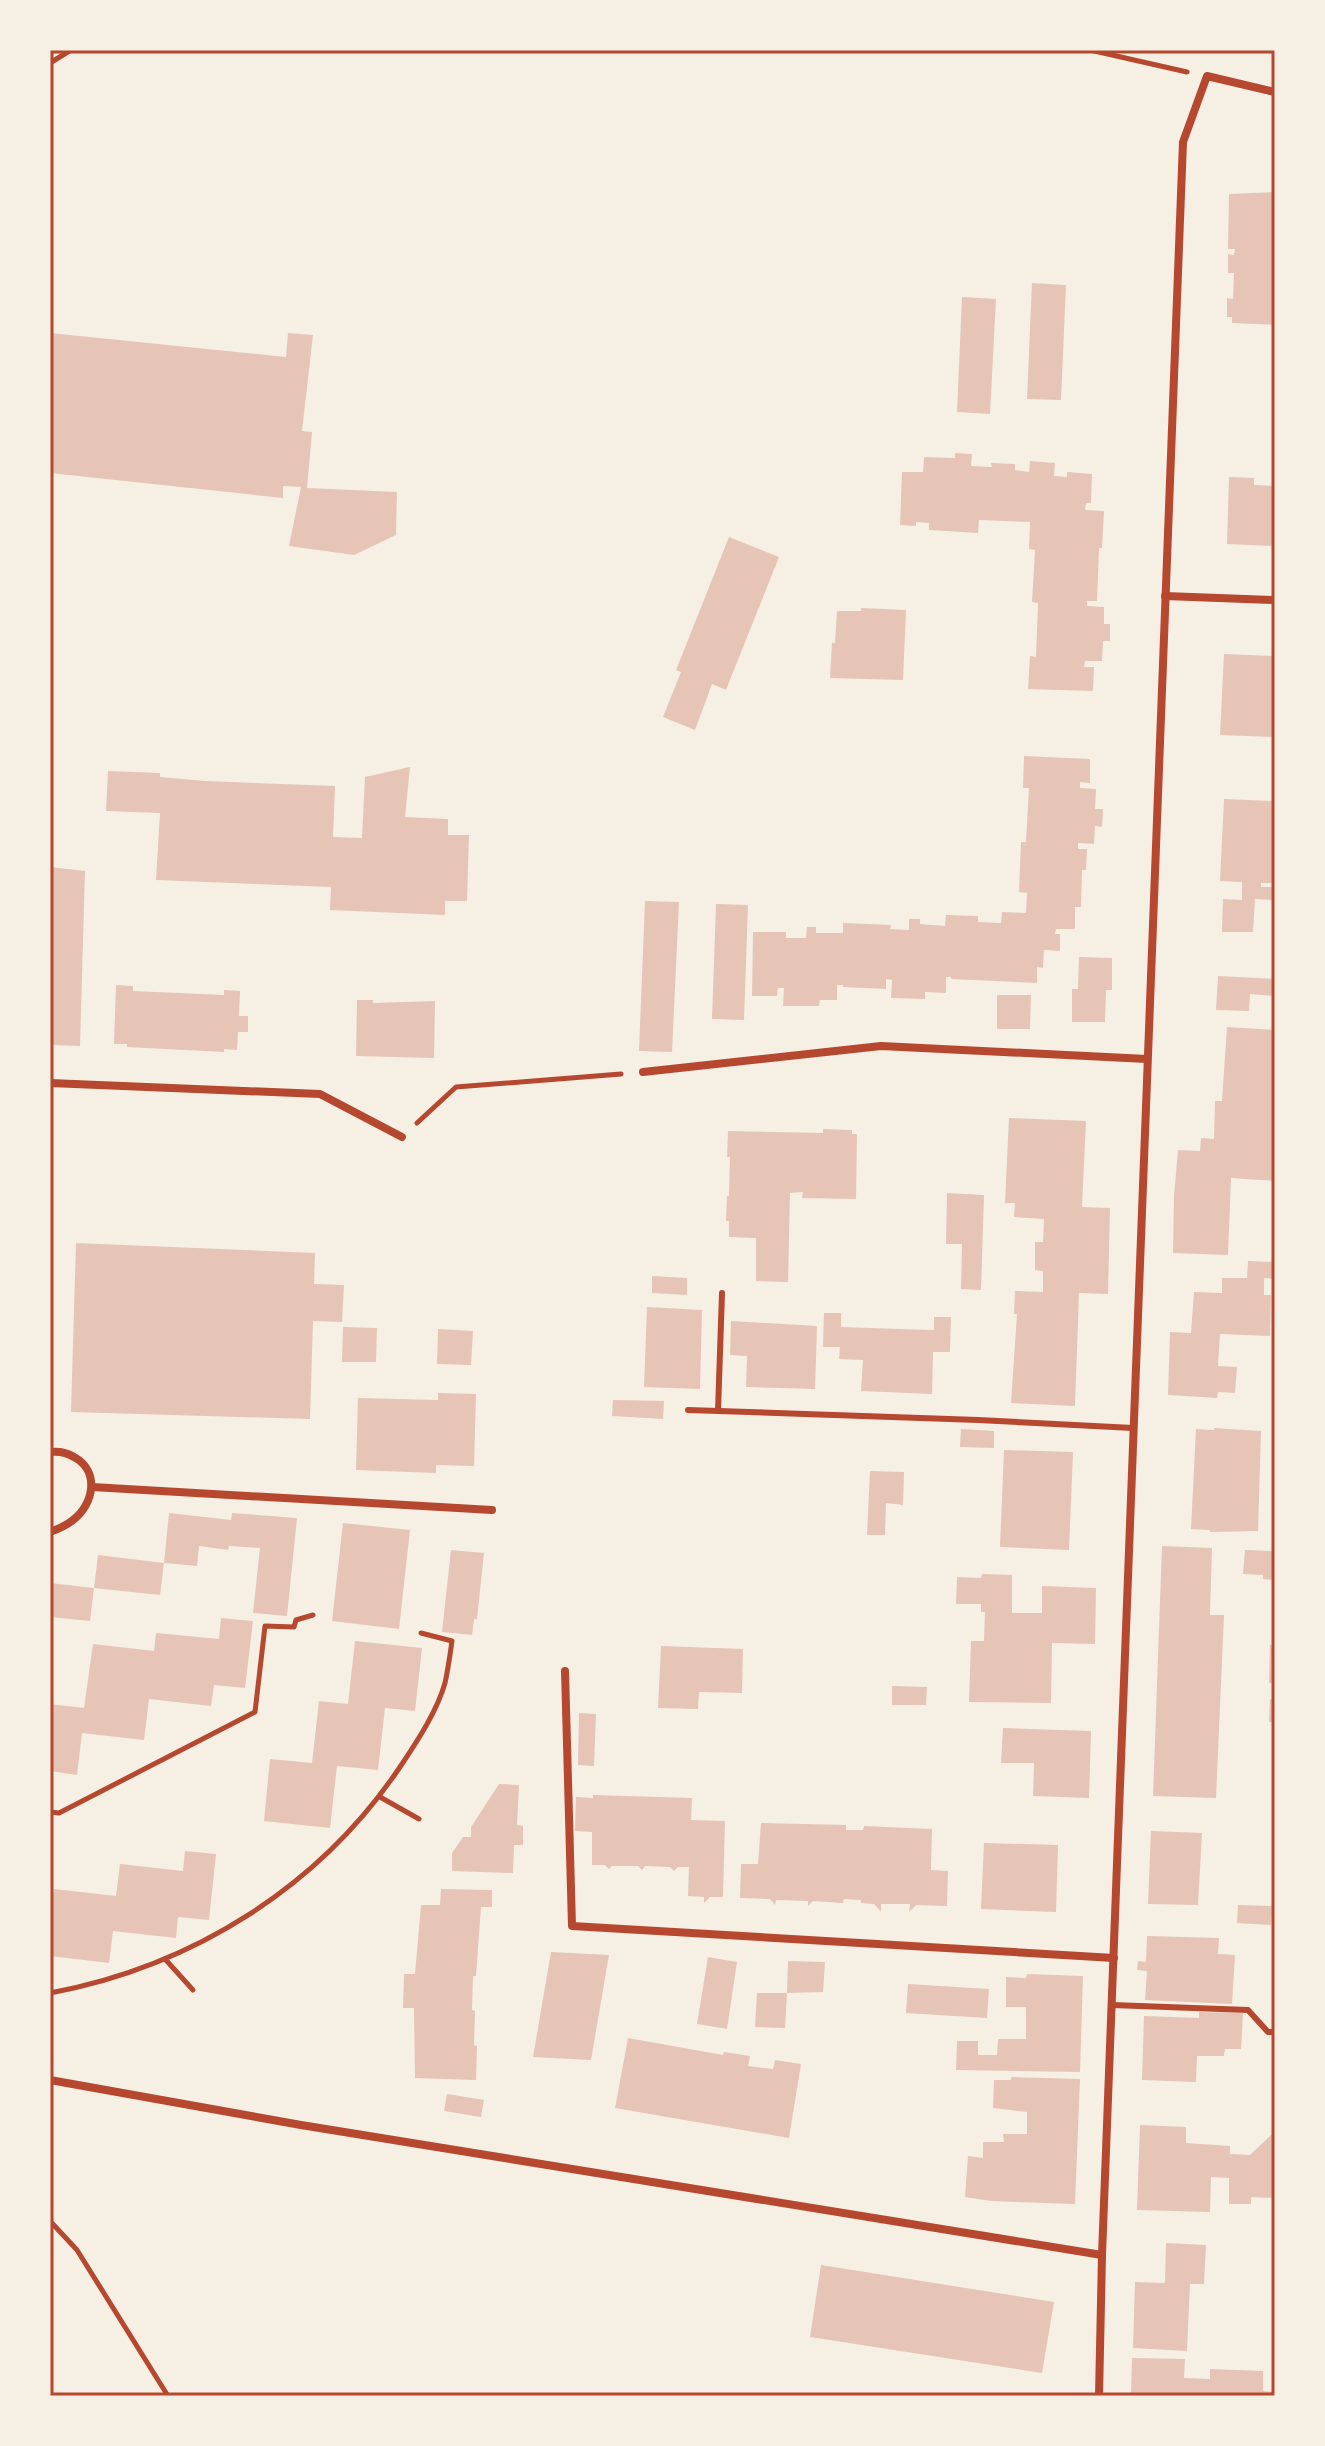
<svg xmlns="http://www.w3.org/2000/svg" width="1325" height="2446" viewBox="0 0 1325 2446" font-family="'Noto Sans',sans-serif">
<rect width="100%" height="100%" fill="#f6efe4"/>
<g fill="#e6c5b7">
<polygon points="1275,192 1275,325 1232,323 1232,317 1227,317 1227,298 1233,299 1234,273 1228,273 1228,254 1234,255 1235,249 1228,249 1229,194"/>
<polygon points="1032,283 1066,285 1061,400 1027,399"/>
<polygon points="962,297 996,299 990,414 957,412"/>
<polygon points="50,333 286,357 288,333 313,335 302,431 312,432 307,488 397,492 396,535 354,555 289,546 301,487 283,486 283,498 50,473"/>
<polygon points="955,453 972,454 971,466 992,467 991,463 1015,464 1015,470 1029,472 1030,461 1055,463 1054,476 1067,477 1067,472 1092,474 1091,503 1086,503 1085,510 1104,511 1102,548 1099,548 1097,601 1087,601 1087,606 1104,607 1104,624 1110,624 1110,641 1103,641 1102,661 1085,661 1084,667 1094,667 1093,691 1028,689 1030,656 1036,657 1038,603 1032,602 1035,550 1029,549 1030,522 979,520 978,533 929,530 929,523 916,522 916,526 900,525 902,472 923,472 924,457 955,458"/>
<polygon points="1229,477 1254,478 1254,485 1275,486 1275,546 1227,544"/>
<polygon points="729,537 779,557 726,690 712,684 695,730 663,717 681,672 676,670"/>
<polygon points="861,608 906,610 903,680 830,678 832,643 835,643 837,611 861,611"/>
<polygon points="1224,654 1275,656 1275,737 1220,735"/>
<polygon points="1024,756 1090,759 1090,783 1080,782 1080,788 1096,789 1095,809 1103,809 1102,827 1095,826 1094,844 1078,843 1078,849 1087,849 1086,870 1082,870 1081,907 1075,907 1075,929 1056,929 1055,934 1060,934 1060,951 1044,950 1043,968 1037,967 1037,983 951,979 951,977 946,977 946,993 925,992 925,999 891,998 892,980 886,979 886,989 843,987 843,985 837,985 837,1000 820,1000 819,1006 783,1006 784,988 778,988 777,996 752,996 753,932 786,932 786,938 806,938 807,927 816,927 816,933 843,933 843,923 891,925 890,929 909,930 909,919 920,919 920,924 945,926 946,915 978,916 978,922 1001,923 1002,912 1026,913 1027,893 1019,892 1021,842 1026,842 1029,788 1023,788"/>
<polygon points="410,767 405,817 448,819 448,835 469,835 467,901 445,901 445,915 330,910 331,887 156,880 160,813 106,811 108,771 160,773 160,777 205,781 335,786 333,837 362,838 365,777"/>
<polygon points="1224,799 1275,801 1275,883 1261,883 1261,887 1275,887 1274,900 1255,899 1253,932 1222,932 1223,899 1242,900 1242,882 1220,881"/>
<polygon points="50,867 85,871 80,1046 50,1045"/>
<polygon points="645,901 679,902 672,1052 639,1051"/>
<polygon points="716,904 748,905 744,1020 712,1019"/>
<polygon points="1079,957 1112,958 1112,990 1106,990 1105,1022 1072,1022 1072,989 1078,989"/>
<polygon points="1218,976 1275,979 1275,996 1250,994 1249,1011 1216,1010"/>
<polygon points="116,985 133,986 133,991 224,995 224,990 240,991 239,1016 248,1016 248,1032 238,1032 237,1050 224,1049 224,1052 127,1047 127,1044 114,1044"/>
<polygon points="997,995 1031,995 1030,1029 997,1029"/>
<polygon points="357,1000 373,1000 373,1003 435,1001 434,1058 356,1056"/>
<polygon points="1227,1027 1275,1030 1274,1181 1231,1178 1228,1255 1173,1253 1174,1196 1178,1150 1200,1151 1201,1138 1214,1139 1215,1101 1222,1101"/>
<polygon points="1009,1118 1086,1121 1082,1207 1110,1208 1108,1294 1079,1293 1075,1406 1011,1403 1017,1314 1014,1314 1015,1291 1043,1292 1043,1271 1035,1270 1035,1242 1043,1242 1044,1219 1014,1217 1015,1203 1005,1203"/>
<polygon points="823,1129 852,1130 852,1134 857,1134 856,1199 802,1198 803,1192 790,1193 788,1282 756,1281 756,1238 729,1237 729,1221 726,1221 727,1196 729,1196 730,1157 727,1157 728,1131 823,1133"/>
<polygon points="947,1193 984,1195 981,1290 961,1289 962,1244 946,1244"/>
<polygon points="76,1243 315,1253 314,1284 344,1285 342,1322 313,1321 310,1419 71,1412"/>
<polygon points="1248,1261 1275,1262 1275,1279 1264,1278 1264,1295 1271,1295 1270,1336 1220,1334 1218,1366 1237,1367 1235,1393 1218,1392 1217,1398 1168,1395 1170,1332 1191,1333 1194,1292 1222,1293 1222,1278 1247,1278"/>
<polygon points="652,1276 687,1278 687,1295 652,1293"/>
<polygon points="647,1307 702,1310 700,1389 644,1387"/>
<polygon points="824,1313 841,1313 841,1327 899,1329 934,1330 934,1317 951,1317 950,1352 933,1352 932,1394 861,1391 863,1360 839,1359 840,1347 823,1347"/>
<polygon points="731,1321 817,1326 815,1389 746,1387 747,1356 730,1355"/>
<polygon points="343,1327 377,1328 376,1362 342,1362"/>
<polygon points="438,1329 473,1331 471,1365 437,1364"/>
<polygon points="438,1393 476,1394 474,1466 436,1465 436,1473 356,1470 358,1398 438,1400"/>
<polygon points="613,1400 664,1401 663,1419 612,1416"/>
<polygon points="1214,1428 1261,1431 1258,1531 1210,1532 1210,1530 1191,1529 1196,1429 1214,1430"/>
<polygon points="961,1429 994,1431 994,1448 960,1447"/>
<polygon points="1004,1450 1073,1452 1069,1550 1000,1547"/>
<polygon points="870,1471 904,1472 903,1505 886,1503 885,1535 867,1535"/>
<polygon points="169,1513 231,1520 232,1513 297,1518 287,1616 253,1613 260,1548 229,1546 228,1550 199,1546 197,1566 164,1563"/>
<polygon points="343,1523 410,1530 399,1629 332,1621"/>
<polygon points="1162,1546 1212,1548 1210,1615 1224,1615 1216,1798 1153,1796"/>
<polygon points="451,1550 484,1553 477,1619 474,1619 472,1635 442,1632"/>
<polygon points="1245,1550 1275,1551 1275,1580 1263,1579 1263,1575 1243,1574"/>
<polygon points="98,1555 164,1563 160,1595 94,1588"/>
<polygon points="982,1574 1012,1575 1012,1613 1042,1613 1042,1586 1096,1588 1095,1644 1052,1643 1051,1703 969,1702 971,1641 984,1641 985,1612 981,1612 981,1604 956,1604 957,1577 981,1578"/>
<polygon points="50,1583 94,1588 90,1621 50,1617"/>
<polygon points="221,1618 253,1621 245,1688 214,1685 211,1706 149,1699 144,1740 82,1733 77,1775 50,1771 50,1704 84,1708 93,1644 154,1651 156,1633 219,1639"/>
<polygon points="355,1641 422,1648 415,1711 385,1708 378,1770 337,1766 330,1828 264,1821 270,1759 312,1763 319,1701 348,1704"/>
<polygon points="1270,1645 1275,1645 1275,1683 1269,1683"/>
<polygon points="661,1646 743,1649 742,1693 699,1692 698,1709 658,1708"/>
<polygon points="892,1686 927,1687 926,1705 892,1705"/>
<polygon points="1270,1699 1275,1700 1275,1722 1269,1722"/>
<polygon points="579,1713 596,1714 594,1766 578,1765"/>
<polygon points="1003,1728 1091,1731 1089,1798 1033,1796 1034,1763 1001,1763"/>
<polygon points="499,1784 519,1785 517,1825 523,1826 523,1845 514,1845 513,1873 452,1871 452,1853 463,1837 471,1837 471,1827"/>
<polygon points="593,1795 692,1798 691,1820 725,1821 723,1897 710,1897 704,1903 704,1897 688,1896 689,1867 678,1867 674,1871 670,1867 645,1866 642,1870 638,1866 612,1866 609,1869 605,1865 592,1865 592,1832 575,1831 576,1797 593,1798"/>
<polygon points="761,1823 846,1825 846,1830 863,1830 864,1826 932,1829 931,1870 948,1871 947,1906 916,1905 909,1912 910,1904 881,1904 881,1912 874,1904 861,1903 861,1900 844,1899 843,1903 813,1901 808,1906 808,1901 776,1900 775,1905 770,1899 740,1898 741,1864 758,1864"/>
<polygon points="1151,1831 1202,1833 1198,1905 1148,1904"/>
<polygon points="984,1843 1058,1845 1056,1912 981,1909"/>
<polygon points="185,1851 216,1854 209,1920 178,1917 176,1938 113,1931 109,1963 50,1956 50,1911 54,1889 116,1896 120,1864 183,1871"/>
<polygon points="441,1889 492,1890 492,1907 481,1907 476,1976 473,1976 472,2010 475,2011 474,2045 477,2046 476,2080 415,2078 414,2008 403,2008 404,1974 415,1974 421,1905 440,1905"/>
<polygon points="1238,1905 1272,1906 1271,1925 1237,1923"/>
<polygon points="1147,1936 1219,1938 1218,1954 1235,1955 1232,2004 1145,2000 1147,1971 1137,1970 1138,1961 1146,1962"/>
<polygon points="551,1952 609,1955 591,2060 533,2057"/>
<polygon points="708,1957 737,1962 727,2029 697,2024"/>
<polygon points="788,1961 825,1962 823,1992 787,1993"/>
<polygon points="1027,1974 1083,1976 1080,2072 956,2070 957,2041 978,2041 978,2055 997,2055 998,2039 1026,2039 1026,2007 1006,2007 1006,1977 1026,1978"/>
<polygon points="908,1984 989,1989 987,2018 906,2013"/>
<polygon points="757,1993 787,1993 785,2028 755,2027"/>
<polygon points="1199,2012 1243,2013 1241,2049 1225,2049 1224,2056 1197,2056 1196,2082 1142,2080 1144,2016 1199,2018"/>
<polygon points="628,2038 723,2055 724,2052 750,2056 748,2066 773,2069 775,2060 801,2064 789,2138 615,2108"/>
<polygon points="1011,2077 1080,2079 1075,2204 991,2201 965,2197 968,2156 983,2158 983,2142 1004,2142 1003,2134 1027,2134 1027,2112 993,2108 994,2080 1011,2080"/>
<polygon points="447,2094 484,2100 481,2117 444,2111"/>
<polygon points="1140,2125 1186,2127 1186,2143 1230,2146 1230,2154 1250,2155 1275,2131 1275,2198 1251,2197 1251,2204 1229,2204 1229,2178 1211,2177 1210,2212 1137,2210"/>
<polygon points="1166,2243 1206,2245 1204,2284 1190,2284 1187,2351 1133,2348 1135,2282 1165,2283"/>
<polygon points="821,2265 1054,2302 1042,2373 810,2337"/>
<polygon points="1132,2358 1185,2359 1184,2378 1210,2379 1210,2369 1263,2371 1263,2391 1274,2392 1274,2396 1131,2396"/>
</g>
<g fill="none" stroke-linecap="round" stroke-linejoin="round">
<g stroke="#b5482f" stroke-width="5">
<polyline points="1090,50 1187,72"/>
<polyline points="50,63 71,50"/>
<polyline points="417,1123 456,1087 621,1074"/>
<polyline points="380,1797 419,1819"/>
<polyline points="50,1812 59,1813 255,1712 265,1626 294,1627 296,1620 313,1615"/>
<polyline points="165,1959 193,1990"/>
<path d="M50,1993c144,-27 271,-107 352,-229 16,-24 35,-53 43,-81 3,-13 5,-28 7,-42l-31,-8"/>
<polyline points="50,2221 77,2250 168,2396"/>
</g>
<g stroke="#b5482f" stroke-width="6">
<polyline points="688,1410 978,1420 1133,1428"/>
<polyline points="718,1411 722,1293"/>
<polyline points="1112,2005 1248,2010 1268,2032 1275,2032"/>
</g>
<g stroke="#b5482f" stroke-width="8">
<polyline points="1165,596 1275,600"/>
<polyline points="643,1072 881,1046 1147,1059"/>
<polyline points="50,1083 320,1094 402,1137"/>
<path d="M50,1452c9,-1 16,0 24,5 26,14 20,47 -1,63 -7,6 -15,9 -23,12"/>
<polyline points="92,1487 492,1510"/>
<polyline points="565,1671 572,1926 1114,1958"/>
<polyline points="50,2080 301,2125 1102,2255"/>
<polyline points="1099,2396 1102,2255 1183,142 1207,76 1275,92"/>
</g>
</g>
<rect width="1325" height="2446" fill="none" stroke="#f6efe4" stroke-width="104"/>
<rect x="52" y="52" width="1221" height="2342" fill="none" stroke="#b5482f" stroke-width="3"/>
</svg>
